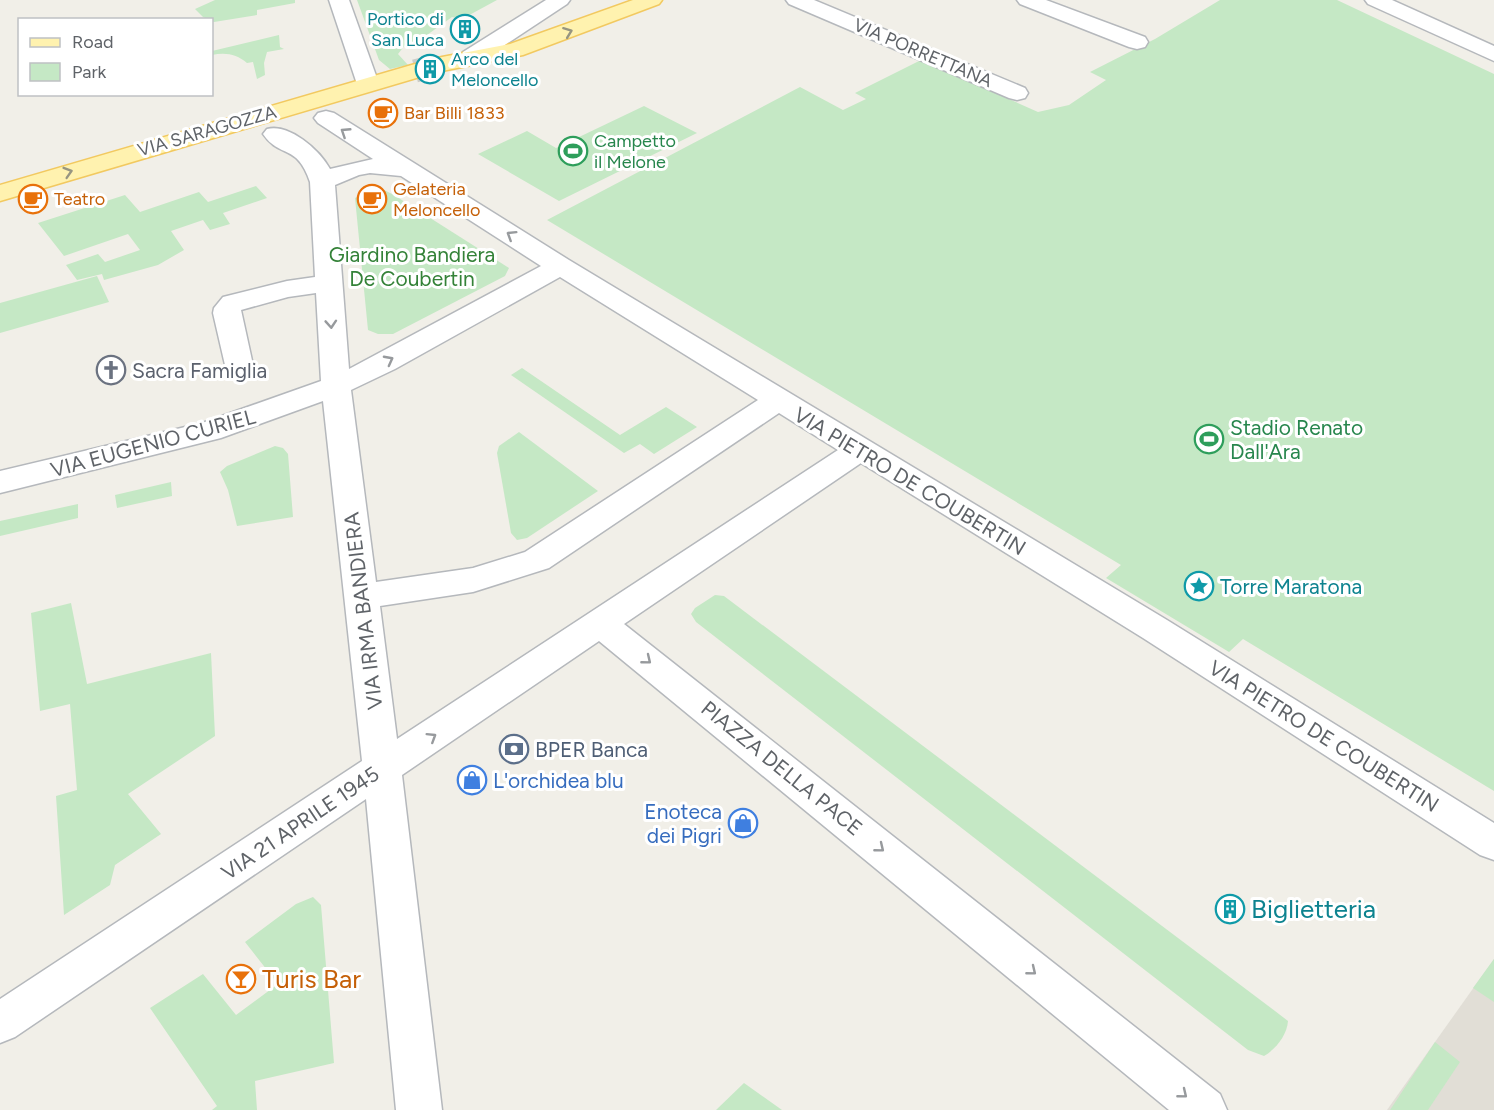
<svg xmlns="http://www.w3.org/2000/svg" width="1494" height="1110" viewBox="0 0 1494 1110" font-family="Figtree,sans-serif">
<rect width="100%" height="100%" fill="#f1efe8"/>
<polygon fill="#e1ded6" points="1494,959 1494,1110 1387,1110 1435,1042"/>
<g fill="#c5e8c5">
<polygon points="215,0 295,0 295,3 257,10 257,15 214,22 203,17 195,9"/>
<polygon points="357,0 497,0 462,19 452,17 420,40 405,45 398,54 408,65 390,69 379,60"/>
<polygon points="1220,0 1337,0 1494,74 1494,791 1243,639 1229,652 1106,578 1121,565 547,220 800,87 843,110 866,99 855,93 921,60 1038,112 1069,105 1106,80 1090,72 1155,39"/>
<path d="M279,35l1,12 4,2 -17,3 -3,11 1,12 -8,4 -4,-17 -6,1c-10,-9 -22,-11 -35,-8v-4z"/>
<polygon points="644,106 697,133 559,201 478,154 527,131 556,148"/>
<polygon points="256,186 267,198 223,213 230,224 210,230 203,220 171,231 184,250 158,265 104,280 102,274 77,280 66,265 98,254 105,262 140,250 128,234 64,256 38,223 125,195 140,212 199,192 208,202"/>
<polygon points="370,190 384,190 394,195 509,268 505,276 393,334 378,334 368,330 355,198"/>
<polygon points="97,276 109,302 0,333 0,303"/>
<polygon points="522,368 620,435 666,407 697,427 654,454 640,444 624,453 511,375"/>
<polygon points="519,432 598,491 527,538 517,540 511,533 497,453 499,446"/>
<polygon points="275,446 283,448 288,454 293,517 237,526 228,490 220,472 227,466"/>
<polygon points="171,482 172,496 117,508 115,495"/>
<polygon points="78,504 78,518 0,536 0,521"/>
<path d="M715,595l9,1 551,415 13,10c-1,14 -12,28 -24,35l-16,-6 -552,-428 -5,-8 4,-6z"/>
<polygon points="71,603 87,684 211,653 215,736 128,794 161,834 115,865 110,885 64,915 56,796 77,790 70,704 40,711 31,613"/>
<polygon points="313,897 321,905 334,1063 255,1081 257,1110 212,1110 217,1106 150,1008 203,974 236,1015 278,984 245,942 296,904"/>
<polygon points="1494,959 1494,1002 1473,988"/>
<polygon points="1435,1042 1460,1062 1428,1110 1390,1110"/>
<polygon points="744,1083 782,1110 716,1110"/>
</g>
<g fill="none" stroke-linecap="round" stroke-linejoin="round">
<polyline stroke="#ccccc8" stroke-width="23" stroke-dasharray="23 12" stroke-linecap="butt" points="415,71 442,64"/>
<g stroke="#b5b8bc" stroke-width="3">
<g id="minor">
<polygon points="329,0 349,0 379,84 376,89 368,91 360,89 357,84"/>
<polygon points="546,0 570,0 567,4 479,62 471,64 463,62 460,57 463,52"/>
<polygon points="786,0 814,0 1025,88 1028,93 1025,98 1017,100 1009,98 789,4"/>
<polygon points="1017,0 1046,0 1145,37 1148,42 1145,47 1137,49 1129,47 1020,4"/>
<polygon points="1365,0 1392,0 1494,46 1494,61 1368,4"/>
<path d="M326,111l8,2 235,147 598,360 327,203v37l-14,-5 -337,-217 -282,-175 -237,161 596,470 7,16h-58l-570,-469 -197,134 40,335h-46l-30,-311 -351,238 -15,6v-44l362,-238 -39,-360 -102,37 -221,55v-22l202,-48 119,-42 -5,-88 -28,4 -47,13 12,55 -4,6 -10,3 -10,-3 -4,-6 -12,-52 1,-5 9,-11 64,-16 28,-4 -5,-95c-13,-39 -30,-23 -47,-48l4,-5c22,-6 53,21 63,40l43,-10 -55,-36 -4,-5 4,-5zM370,173l31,3 140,90 -192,103 -14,-184 24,-10zM560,277l198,123 -233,152 -52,16 -97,14 -25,-192 44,-21zM779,413l59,37 -441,289 -17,-133 93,-14 76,-24z"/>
</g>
</g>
<g stroke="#f2c960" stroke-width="3">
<g id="major">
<polygon points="633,0 662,0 659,4 523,55 442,71 434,69 431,64 434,59 442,57 510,44"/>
<polygon points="415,64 423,66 426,71 423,76 0,201 0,185"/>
</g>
</g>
<use href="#minor" fill="#fff" fill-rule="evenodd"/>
<use href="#major" fill="#fff2af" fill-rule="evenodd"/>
</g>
<defs><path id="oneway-chevron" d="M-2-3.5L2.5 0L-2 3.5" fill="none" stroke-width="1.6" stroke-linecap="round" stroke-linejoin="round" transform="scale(1.5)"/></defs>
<g stroke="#979581">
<use href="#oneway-chevron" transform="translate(568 32) rotate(-21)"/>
<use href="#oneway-chevron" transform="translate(68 172) rotate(-17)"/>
</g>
<g stroke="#979a9d">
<use href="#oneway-chevron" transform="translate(345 132) rotate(-147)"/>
<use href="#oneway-chevron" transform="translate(511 235) rotate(-148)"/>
<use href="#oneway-chevron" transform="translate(331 324) rotate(86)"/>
<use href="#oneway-chevron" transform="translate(389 360) rotate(-28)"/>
<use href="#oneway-chevron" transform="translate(647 660) rotate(39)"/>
<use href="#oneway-chevron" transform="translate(432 737) rotate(-32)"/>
<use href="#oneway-chevron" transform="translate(880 848) rotate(39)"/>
<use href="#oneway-chevron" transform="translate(1032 971) rotate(39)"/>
<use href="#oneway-chevron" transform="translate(1183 1094) rotate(39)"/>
</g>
<defs>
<g id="building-ring" transform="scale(1.5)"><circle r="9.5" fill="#fff" stroke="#0f9aa8" stroke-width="1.5"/><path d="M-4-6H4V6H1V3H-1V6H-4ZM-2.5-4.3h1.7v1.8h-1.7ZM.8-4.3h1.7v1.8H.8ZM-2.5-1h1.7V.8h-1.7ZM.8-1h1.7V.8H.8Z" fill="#0f9aa8"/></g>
<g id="cafe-ring" transform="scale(1.5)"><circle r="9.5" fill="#fff" stroke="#e8710a" stroke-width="1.5"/><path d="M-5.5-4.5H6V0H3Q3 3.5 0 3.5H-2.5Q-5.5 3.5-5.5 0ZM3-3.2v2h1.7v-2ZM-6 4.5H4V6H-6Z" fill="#e8710a"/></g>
<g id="stadium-ring" transform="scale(1.5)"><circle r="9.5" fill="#fff" stroke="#2e9e5b" stroke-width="1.5"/><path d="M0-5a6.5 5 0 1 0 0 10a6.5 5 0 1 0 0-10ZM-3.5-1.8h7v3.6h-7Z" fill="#2e9e5b"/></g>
<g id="church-ring" transform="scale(1.5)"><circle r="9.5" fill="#fff" stroke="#6b7280" stroke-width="1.5"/><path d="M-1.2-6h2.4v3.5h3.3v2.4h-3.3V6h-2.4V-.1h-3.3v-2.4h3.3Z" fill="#6b7280"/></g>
<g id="sight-ring" transform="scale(1.5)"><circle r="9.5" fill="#fff" stroke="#0f9aa8" stroke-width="1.5"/><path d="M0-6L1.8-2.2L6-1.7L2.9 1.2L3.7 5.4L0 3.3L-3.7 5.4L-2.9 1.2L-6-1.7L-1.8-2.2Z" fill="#0f9aa8"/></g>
<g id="bank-ring" transform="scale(1.5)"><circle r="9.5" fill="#fff" stroke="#5c6f8a" stroke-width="1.5"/><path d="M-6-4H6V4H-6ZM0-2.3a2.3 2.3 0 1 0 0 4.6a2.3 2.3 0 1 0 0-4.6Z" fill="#5c6f8a"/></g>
<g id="shop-ring" transform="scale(1.5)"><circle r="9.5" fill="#fff" stroke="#3f7fe0" stroke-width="1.5"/><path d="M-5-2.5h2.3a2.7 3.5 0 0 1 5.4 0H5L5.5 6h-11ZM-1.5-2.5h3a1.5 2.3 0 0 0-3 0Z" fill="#3f7fe0"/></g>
<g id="bar-ring" transform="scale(1.5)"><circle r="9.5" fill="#fff" stroke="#e8710a" stroke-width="1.5"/><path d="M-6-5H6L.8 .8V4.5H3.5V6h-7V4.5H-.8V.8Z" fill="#e8710a"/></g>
</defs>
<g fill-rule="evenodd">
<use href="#building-ring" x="465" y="29"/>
<use href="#building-ring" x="430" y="69"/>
<use href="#cafe-ring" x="383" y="113"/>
<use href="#stadium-ring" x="573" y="151"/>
<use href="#cafe-ring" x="33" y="199"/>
<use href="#cafe-ring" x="372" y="199"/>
<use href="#church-ring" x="111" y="370"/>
<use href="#stadium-ring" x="1209" y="439"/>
<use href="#sight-ring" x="1199" y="586"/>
<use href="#bank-ring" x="514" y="749"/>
<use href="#shop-ring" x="472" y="780"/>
<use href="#shop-ring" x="743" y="823"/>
<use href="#building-ring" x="1230" y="909"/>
<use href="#bar-ring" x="241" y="979"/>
</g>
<g text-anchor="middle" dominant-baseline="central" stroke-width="6" stroke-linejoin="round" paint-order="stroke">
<g font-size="18" fill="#0d838f" stroke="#fff" text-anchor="end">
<text x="444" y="19">Portico di<tspan x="444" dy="21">San Luca</tspan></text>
<text x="451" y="59" text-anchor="start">Arco del<tspan x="451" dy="21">Meloncello</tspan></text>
</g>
<g font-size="18" fill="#5f6368" stroke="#fff">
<text transform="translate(923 53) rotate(23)">VIA PORRETTANA</text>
<text transform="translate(207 131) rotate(-16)">VIA SARAGOZZA</text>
</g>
<g font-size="18" fill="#c56008" stroke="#fff" text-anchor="start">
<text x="404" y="113">Bar Billi 1833</text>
<text x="393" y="189">Gelateria<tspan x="393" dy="21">Meloncello</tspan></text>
<text x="54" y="199">Teatro</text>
</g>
<g font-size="18" fill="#27864d" stroke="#fff" text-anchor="start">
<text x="594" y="141">Campetto<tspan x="594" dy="21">il Melone</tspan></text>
</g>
<g font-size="21" fill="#348238" stroke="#fff">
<text x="412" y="254">Giardino Bandiera<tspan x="412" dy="24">De Coubertin</tspan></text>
</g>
<g font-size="21" fill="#5b616d" stroke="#fff" text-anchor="start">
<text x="132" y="370">Sacra Famiglia</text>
</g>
<g font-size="21" fill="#27864d" stroke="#fff" text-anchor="start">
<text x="1230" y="427">Stadio Renato<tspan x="1230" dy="24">Dall'Ara</tspan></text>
</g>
<g font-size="21" fill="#5f6368" stroke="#fff">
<text transform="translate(153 443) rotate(-15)">VIA EUGENIO CURIEL</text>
<text transform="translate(910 481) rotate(31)">VIA PIETRO DE COUBERTIN</text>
<text transform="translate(363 611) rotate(-97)">VIA IRMA BANDIERA</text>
<text transform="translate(1324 736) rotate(32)">VIA PIETRO DE COUBERTIN</text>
<text transform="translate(782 768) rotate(39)">PIAZZA DELLA PACE</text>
<text transform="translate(300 823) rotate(-34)">VIA 21 APRILE 1945</text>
</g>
<g font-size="21" fill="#0d838f" stroke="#fff" text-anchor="start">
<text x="1220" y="586">Torre Maratona</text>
</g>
<g font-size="21" fill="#4e5e75" stroke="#fff" text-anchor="start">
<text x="535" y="749">BPER Banca</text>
</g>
<g font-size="21" fill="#366cbe" stroke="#fff" text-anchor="start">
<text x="493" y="780">L'orchidea blu</text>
<text x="722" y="811" text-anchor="end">Enoteca<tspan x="722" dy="24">dei Pigri</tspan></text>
</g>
<g font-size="26" fill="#0d838f" stroke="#fff" text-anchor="start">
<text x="1251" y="909">Biglietteria</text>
</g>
<g font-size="26" fill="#c56008" stroke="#fff" text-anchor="start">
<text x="262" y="979">Turis Bar</text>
</g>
</g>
<rect x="18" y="18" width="195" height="78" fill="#ffffff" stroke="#bfc1c3" stroke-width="1.5"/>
<rect x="30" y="38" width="30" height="9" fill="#fff2af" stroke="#bfc1c3" stroke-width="1.5"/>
<text x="72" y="48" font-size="18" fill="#5f6368">Road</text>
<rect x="30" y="63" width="30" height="18" fill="#c5e8c5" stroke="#bfc1c3" stroke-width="1.5"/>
<text x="72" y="78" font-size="18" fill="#5f6368">Park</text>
</svg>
